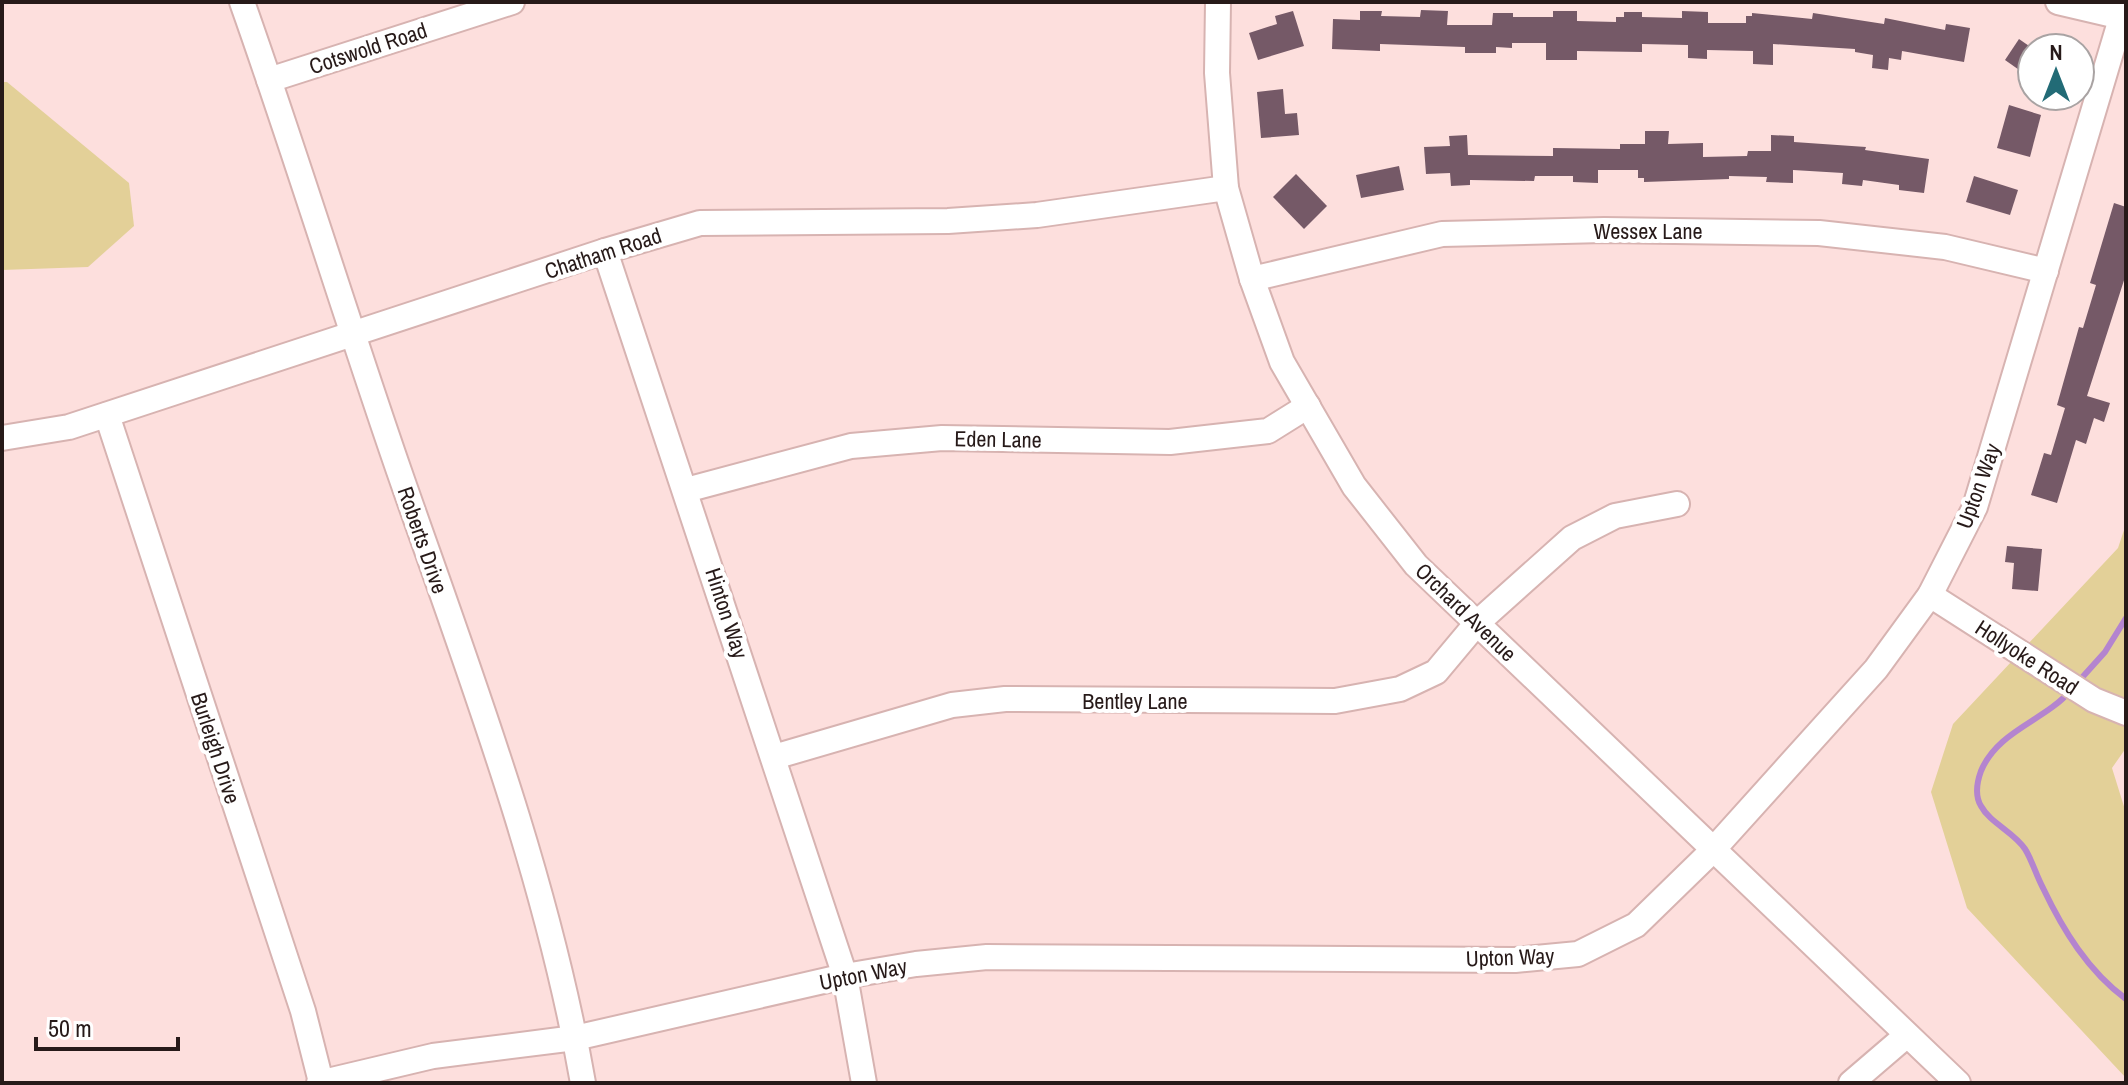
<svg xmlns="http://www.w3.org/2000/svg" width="2128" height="1085" viewBox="0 0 2128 1085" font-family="'Archivo Narrow',sans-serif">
<rect width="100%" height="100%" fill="#fddfdd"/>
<g fill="#e3d098">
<polygon points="2,82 7,82 129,183 134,226 88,267 2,270"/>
<polygon points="2126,524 2126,748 2112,768 2126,813 2126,1078 1967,908 1931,792 1953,724 2118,548"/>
</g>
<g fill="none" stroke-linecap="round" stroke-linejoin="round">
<g stroke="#b484cf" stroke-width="6">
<polyline points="2078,682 2105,652 2126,618"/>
<path d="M2071,690c-26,31 -73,40 -90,81 -4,11 -6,25 0,35 9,17 33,26 44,43 7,11 11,26 18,39 20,42 45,83 83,111"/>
</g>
</g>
<g fill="#755967">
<polygon points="1421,10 1448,11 1447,25 1492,25 1493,13 1513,13 1513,17 1553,17 1553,11 1577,11 1577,21 1616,22 1616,17 1624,17 1624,12 1642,12 1642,17 1682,18 1682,11 1708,12 1708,23 1746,23 1746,16 1752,16 1752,13 1812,19 1813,13 1884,24 1885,18 1945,30 1946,24 1970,28 1964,62 1902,51 1901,60 1889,58 1888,70 1872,68 1873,55 1855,52 1855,49 1773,44 1773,65 1753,64 1753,51 1707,50 1707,59 1688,58 1688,45 1642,44 1642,52 1577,51 1577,60 1546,60 1546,43 1512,43 1512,48 1496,47 1496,53 1465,53 1465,47 1380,44 1380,51 1332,49 1333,19 1360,20 1360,11 1382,11 1381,16 1420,17"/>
<polygon points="1293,11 1304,46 1258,60 1249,33 1277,24 1275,16"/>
<polygon points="2019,39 2032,48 2032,79 2005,60"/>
<polygon points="1283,89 1285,114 1297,113 1299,135 1261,138 1257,92"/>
<polygon points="2009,105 2041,115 2030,157 1997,148"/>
<polygon points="1645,131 1669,131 1668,144 1703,143 1703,157 1747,156 1748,151 1771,151 1771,135 1794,136 1794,142 1866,147 1865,150 1929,159 1924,193 1899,190 1899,185 1863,180 1862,186 1842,184 1843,173 1793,170 1793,183 1766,182 1767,177 1729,176 1729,179 1644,182 1644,178 1638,178 1638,170 1598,170 1598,183 1573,182 1573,176 1535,176 1534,181 1470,180 1470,185 1451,186 1450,173 1426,174 1424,147 1450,146 1449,136 1467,135 1468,155 1553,156 1553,148 1620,149 1620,144 1645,144"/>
<polygon points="1399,166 1404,190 1361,198 1356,175"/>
<polygon points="1296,174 1327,206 1304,229 1273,197"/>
<polygon points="1974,176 2018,190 2010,215 1966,202"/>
<polygon points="2114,203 2126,207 2126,274 2087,396 2110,403 2104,422 2094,418 2086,444 2076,440 2057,503 2031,495 2044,453 2051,455 2065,408 2057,405 2079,327 2083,328 2096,285 2090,283"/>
<polygon points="2007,546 2042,549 2038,591 2012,589 2014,563 2005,562"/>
</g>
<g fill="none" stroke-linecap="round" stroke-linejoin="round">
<g stroke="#d7b3b1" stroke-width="28">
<g id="minor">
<path d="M242,2c55,155 103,313 157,469 70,201 147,401 184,612"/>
<polyline points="1218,2 1217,73 1226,188 1252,279 1282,362 1354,486 1416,565 1958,1083"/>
<polyline points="2058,2 2122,17"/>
<polyline points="269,80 512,2"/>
<polyline points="605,251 845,976 864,1083"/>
<polyline points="1252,279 1442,234 1604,230 1819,233 1945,247 2046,271"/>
<polyline points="107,415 303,1011 321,1082"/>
<polyline points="2,438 69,427 605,251 700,223 948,221 1037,215 1226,188"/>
<polyline points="686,490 851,446 942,438 1170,442 1268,431 1308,406"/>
<polyline points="1930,595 2094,700 2126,713"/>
<polyline points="774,757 952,705 1005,699 1335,701 1400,689 1436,672 1477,623 1572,538 1615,516 1677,504"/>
<polyline points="319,1083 433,1056 575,1038 845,976 916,964 987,957 1515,960 1578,954 1636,925 1712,851 1876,669 1930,595 1975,507 2126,2"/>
<polyline points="1851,1083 1907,1035"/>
</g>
</g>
<use href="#minor" stroke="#fff" stroke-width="24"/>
</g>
<g text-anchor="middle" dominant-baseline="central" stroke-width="8" stroke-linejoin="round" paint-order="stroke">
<g font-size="22" fill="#271a19" stroke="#fff">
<text transform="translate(368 48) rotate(-18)">Cotswold Road</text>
<text x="1648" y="231">Wessex Lane</text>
<text transform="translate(603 253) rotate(-18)">Chatham Road</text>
<text transform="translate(998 439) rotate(1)">Eden Lane</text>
<text transform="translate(1978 486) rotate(-70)">Upton Way</text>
<text transform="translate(423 540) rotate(71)">Roberts Drive</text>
<text transform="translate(1466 612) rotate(44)">Orchard Avenue</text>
<text transform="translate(727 613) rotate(72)">Hinton Way</text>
<text transform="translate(2027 657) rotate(33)">Hollyoke Road</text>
<text x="1135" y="701">Bentley Lane</text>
<text transform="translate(216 748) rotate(72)">Burleigh Drive</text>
<text transform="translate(1510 957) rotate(-2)">Upton Way</text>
<text transform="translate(863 974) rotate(-11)">Upton Way</text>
</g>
</g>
<rect width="2128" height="1085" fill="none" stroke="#271a19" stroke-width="8"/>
<g transform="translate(2056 72)"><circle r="38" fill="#ffffff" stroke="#a9a3a3" stroke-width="2"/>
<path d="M0-6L14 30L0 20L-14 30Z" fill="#226b76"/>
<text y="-12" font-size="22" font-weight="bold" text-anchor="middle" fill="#271a19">N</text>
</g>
<path d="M36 1037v12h142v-12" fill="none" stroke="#271a19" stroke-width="4"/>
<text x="48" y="1037" font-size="24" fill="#271a19" stroke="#ffffff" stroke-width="6" paint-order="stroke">50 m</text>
</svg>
